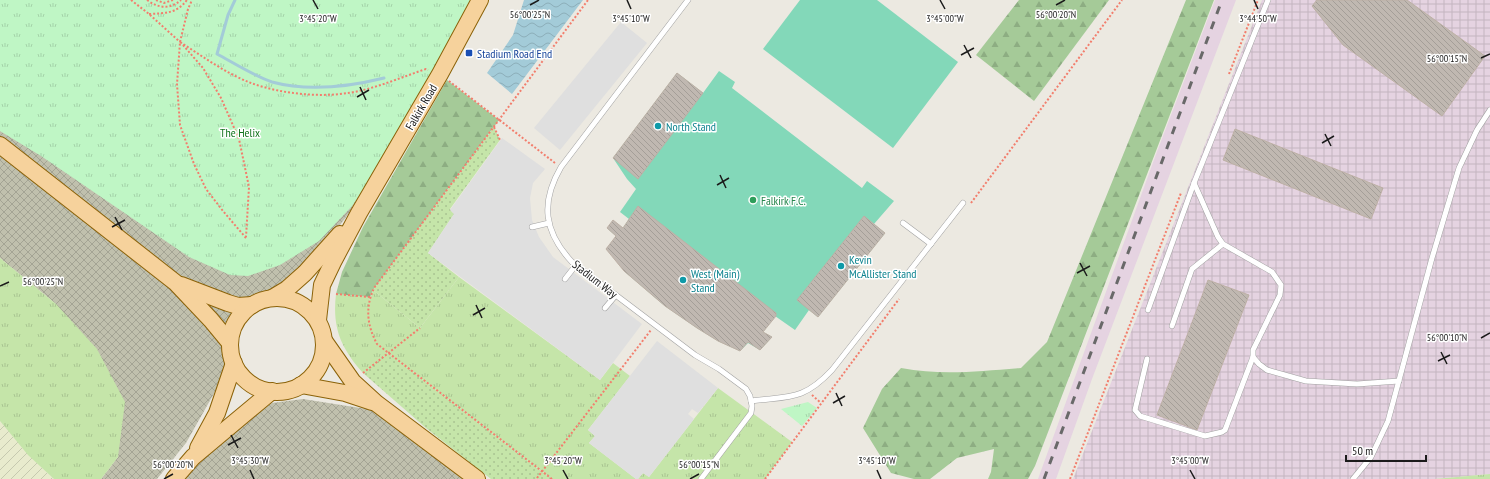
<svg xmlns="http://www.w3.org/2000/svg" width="1490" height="479" viewBox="0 0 1490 479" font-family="'PT Sans Narrow',sans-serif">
<defs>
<pattern id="industrial-grid" width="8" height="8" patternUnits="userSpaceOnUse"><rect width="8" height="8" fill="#e5d3e1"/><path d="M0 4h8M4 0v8" fill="none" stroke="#c4b5c0"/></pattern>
<pattern id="construction-cross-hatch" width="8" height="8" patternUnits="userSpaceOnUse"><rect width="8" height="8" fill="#c0c0ad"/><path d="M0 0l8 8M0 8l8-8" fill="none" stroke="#a4a494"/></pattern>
<pattern id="farmland-furrows" width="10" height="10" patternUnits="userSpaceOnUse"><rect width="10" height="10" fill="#e8ebcd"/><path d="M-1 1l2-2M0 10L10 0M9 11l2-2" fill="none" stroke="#c6c9af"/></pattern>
<pattern id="grass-tufts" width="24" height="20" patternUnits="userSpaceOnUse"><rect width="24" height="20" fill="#c5e5a9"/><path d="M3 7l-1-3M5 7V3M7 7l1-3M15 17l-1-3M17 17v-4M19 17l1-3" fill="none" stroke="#a9c491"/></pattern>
<pattern id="forest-firs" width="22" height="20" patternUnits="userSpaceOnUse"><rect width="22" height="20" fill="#a5ca98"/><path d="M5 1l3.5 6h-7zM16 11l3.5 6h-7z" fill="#8dad82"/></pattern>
<pattern id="park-tufts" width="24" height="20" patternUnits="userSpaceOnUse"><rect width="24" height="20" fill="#bff6c5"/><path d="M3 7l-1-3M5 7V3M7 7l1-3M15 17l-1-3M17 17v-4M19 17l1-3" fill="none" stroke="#a4d2a9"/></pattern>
<pattern id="garden-dots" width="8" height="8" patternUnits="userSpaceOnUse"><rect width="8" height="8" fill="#c5e5a9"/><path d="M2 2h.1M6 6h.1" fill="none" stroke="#a9c491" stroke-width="1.8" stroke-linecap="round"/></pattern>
<pattern id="water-waves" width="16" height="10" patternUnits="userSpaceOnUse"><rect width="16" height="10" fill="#a3cbd8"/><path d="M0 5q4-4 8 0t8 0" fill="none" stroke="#8caeb9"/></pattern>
<pattern id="building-back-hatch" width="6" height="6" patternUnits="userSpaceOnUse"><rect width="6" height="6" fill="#c0b8b1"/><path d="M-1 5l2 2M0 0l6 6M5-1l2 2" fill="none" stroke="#a49e98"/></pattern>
</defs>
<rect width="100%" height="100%" fill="#ece9e1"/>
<polygon fill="url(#industrial-grid)" points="1262,0 1490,0 1490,474 1435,479 1073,479"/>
<polygon fill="#e5d3e1" points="1215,0 1236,0 1092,379 1056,479 1038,479 1155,157"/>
<g fill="url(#construction-cross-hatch)">
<polygon points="438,57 349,213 317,256 283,287 255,300 235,312 222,344 225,362 221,381 186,443 157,479 101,479 118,457 56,304 0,258 0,58"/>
<polygon points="303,399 373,410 465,479 184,479 222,438 272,403"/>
</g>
<polygon fill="url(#farmland-furrows)" points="0,421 28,454 54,479 0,479"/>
<g fill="url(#grass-tufts)">
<polygon points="0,258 56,304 97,349 125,402 118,457 101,479 54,479 28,455 0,421"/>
<path d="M459,277l141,103 13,-17 17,13 -42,54 7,6 -6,7 47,36h-84l-164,-126 -25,20c-22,-25 -31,-45 -27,-79l34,3 -1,5 4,-12 47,38z"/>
<polygon points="718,388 792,442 765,479 638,479 643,473 649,477"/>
<polygon points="1490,474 1490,479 1435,479"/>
</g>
<g fill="url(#forest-firs)">
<polygon points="1019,0 1109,0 1034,101 976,55"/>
<path d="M1186,0h28l-179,466 -7,13h-40l3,-7 3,-23 -37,9 -27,21h-16l-23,-6 -28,-45 19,-39 19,-21c42,8 78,3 120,0l26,-26z"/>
<polygon points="447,80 499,120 373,290 370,297 336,294 342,272 363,227"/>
</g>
<g fill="url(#park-tufts)">
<polygon points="0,0 473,0 440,74 352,206 319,241 280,265 248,276 230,275 189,257 41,156 0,131"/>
<polygon points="808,402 817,408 802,426 781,409"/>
</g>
<g fill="url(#garden-dots)">
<polygon points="494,127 500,140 450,209 454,214 428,253 459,277 420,328 373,290"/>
<polygon points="388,353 545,474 552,479 491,479 426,428 363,373"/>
</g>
<g fill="#83d8b9">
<polygon points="800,0 877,0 958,62 893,148 763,49"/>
<polygon points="719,71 735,82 732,88 862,188 867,181 894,201 874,224 885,233 818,317 809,310 795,330 775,316 763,332 772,337 760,350 748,343 740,351 718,341 697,328 665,306 624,271 616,236 607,228 623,228 629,219 620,212 636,189 627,179 613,158 677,73 703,93"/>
</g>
<g fill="#dfdfdf">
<polygon points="621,22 647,43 560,150 534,128"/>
<polygon points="502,138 545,169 533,183 530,198 532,220 539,237 553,257 642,324 600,380 428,253 454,214 450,210"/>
<polygon points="657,341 718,388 698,413 692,409 688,414 694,419 649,477 643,473 638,479 636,479 589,443 595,436 588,430"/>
</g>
<polygon fill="url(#water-waves)" points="524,0 583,0 512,94 487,73 513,35"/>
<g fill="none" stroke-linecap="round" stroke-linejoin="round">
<path stroke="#a3cbd8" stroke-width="3" d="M235,0l-7,15 -11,39c15,8 39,23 55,28 37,10 76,5 112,-4"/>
</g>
<g fill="url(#building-back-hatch)" stroke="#bdb0a5">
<polygon points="1317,0 1407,0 1485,56 1442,116 1343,45 1312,6"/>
<polygon points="677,73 703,93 638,179 613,158"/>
<polygon points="1235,129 1383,188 1371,219 1223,160"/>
<polygon points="638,206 776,313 776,316 763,332 772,337 760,350 748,342 740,351 718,341 697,328 665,306 624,271 606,249 616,236 607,228 613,220 623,228"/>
<polygon points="864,216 885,233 818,317 797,300"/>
<polygon points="1208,280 1249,295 1197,430 1157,415"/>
</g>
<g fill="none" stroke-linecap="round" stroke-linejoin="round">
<g stroke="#a2a2a2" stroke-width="6">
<g id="lane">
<path d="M688,0l-127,167c-21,36 -17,65 11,95l123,93 24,14 27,20 4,7 2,10 -1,7 -50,66"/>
<polyline points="903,223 931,244"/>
<polyline points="532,227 549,223"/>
<polyline points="565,279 576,265"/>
<polyline points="605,308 616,295"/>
<polyline points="1148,310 1194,183 1268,0"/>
<polyline points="1172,326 1192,269 1223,244"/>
<polyline points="1253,357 1259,364 1267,370 1306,381 1357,384 1399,381"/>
<polyline points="1147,359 1135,410 1140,416 1205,436 1222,432 1225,430 1253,357 1253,350 1280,295 1281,285 1272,272 1223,244 1218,237 1194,183"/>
<path d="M751,401c38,-5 52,0 81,-31l131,-167"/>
<polyline points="1353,479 1371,457 1388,421 1432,258 1459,168 1477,130 1490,110"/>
</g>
</g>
<g stroke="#8b6208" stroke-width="18">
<g id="primary">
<polyline points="0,145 176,283 211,320 230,343"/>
<polyline points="181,285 228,303 238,306 252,305"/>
<polyline points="272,298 287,289 305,273 340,234"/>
<circle cx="277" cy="345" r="47"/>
<polyline points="318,320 322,285 333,262 359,213 440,74 480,0"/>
<polyline points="325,342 353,382 376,403 477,479"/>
<polyline points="301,385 345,393 372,402"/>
<polyline points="198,448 217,413 234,363"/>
<polyline points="174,479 193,457 272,391"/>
</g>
</g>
<g stroke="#f27e6d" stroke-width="2" stroke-dasharray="2 2" stroke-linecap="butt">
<polyline points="131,0 149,14 180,42"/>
<path d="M147,0c11,8 23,10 34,0"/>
<polyline points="156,0 164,3 173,0"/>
<path d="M149,14c16,-1 27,0 38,-14"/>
<polyline points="180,42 188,9 192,0"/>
<polyline points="183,45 203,68 221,98 239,139 249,187 246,237"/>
<polyline points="1229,74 1258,0"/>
<polyline points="449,81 555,163"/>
<polyline points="494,127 500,140"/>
<polyline points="971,203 1122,0"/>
<path d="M246,238l-23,-27 -17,-22 -12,-25 -14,-39 -3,-41 3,-42c22,14 47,32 71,41 33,12 78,16 112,7 21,-5 42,-14 63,-21l2,1"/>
<polyline points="336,294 370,297"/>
<polyline points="363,373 420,328"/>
<polyline points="812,395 821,403"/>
<polyline points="537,478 651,330"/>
<path d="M552,479l-175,-135c-10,-19 -12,-36 -3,-56l214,-288"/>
<polyline points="765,479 899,299"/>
<polyline points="1070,479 1181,193"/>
</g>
<use href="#lane" stroke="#fff" stroke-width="5"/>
<use href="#primary" stroke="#f6d29c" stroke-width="16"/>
<polyline stroke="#696969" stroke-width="3" stroke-dasharray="8 8" stroke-linecap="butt" points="1044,479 1222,0"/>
</g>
<path fill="none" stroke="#1b1b1b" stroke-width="1.5" d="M313,0l5,9M627,0l4,9M940,0l5,9M1254,0l4,9M530,5l9,-5M1056,5l9,-5M964,45l7,13M961,55l13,-7M1481,58l9,-4M360,87l6,13M357,97l12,-7M1325,134l6,12M1322,143l12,-7M720,175l6,13M717,185l12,-7M115,217l7,13M112,227l13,-7M1080,263l7,13M1077,273l13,-7M0,286l9,-4M476,305l6,13M473,315l12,-7M1481,338l9,-5M1441,352l6,12M1438,361l12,-6M836,393l6,13M833,403l12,-7M231,435l7,13M228,445l13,-7M250,470l4,9M563,470l5,9M877,470l4,9M1190,470l5,9M164,479l9,-5M690,479l9,-5"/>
<rect fill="#1a4fb4" stroke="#fff" stroke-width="1.5" x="465" y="49" width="8" height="8" rx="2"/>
<g fill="#0f9aa8" stroke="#fff" stroke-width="1.5">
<circle cx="658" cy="126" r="4"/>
<circle cx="841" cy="266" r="4"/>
<circle cx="683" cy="280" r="4"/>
</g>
<circle fill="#2e9e5b" stroke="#fff" stroke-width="1.5" cx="753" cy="200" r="4"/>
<g text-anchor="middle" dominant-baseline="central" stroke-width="3" stroke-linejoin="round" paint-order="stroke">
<g font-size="12" fill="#164399" stroke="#fff" text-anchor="start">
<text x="477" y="53">Stadium Road End</text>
</g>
<g font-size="12" fill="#1b1b1b" stroke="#fff">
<text transform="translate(421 107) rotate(-60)">Falkirk Road</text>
<text transform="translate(595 279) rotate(38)">Stadium Way</text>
</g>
<g font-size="12" fill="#0d838f" stroke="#fff" text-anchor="start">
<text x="666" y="126">North Stand</text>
<text x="849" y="259">Kevin<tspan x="849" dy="14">McAllister Stand</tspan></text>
<text x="691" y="273">West (Main)<tspan x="691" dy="14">Stand</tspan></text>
</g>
<g font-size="12" fill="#11721b" stroke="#fff">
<text x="240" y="132">The Helix</text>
</g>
<g font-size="12" fill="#27864d" stroke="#fff" text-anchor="start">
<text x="761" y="200">Falkirk F.C.</text>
</g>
</g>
<g font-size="10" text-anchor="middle" fill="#1b1b1b" stroke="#fff" stroke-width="3" stroke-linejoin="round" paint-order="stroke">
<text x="530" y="18">56°00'25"N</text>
<text x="1056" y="18">56°00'20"N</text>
<text x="318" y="22">3°45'20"W</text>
<text x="631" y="22">3°45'10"W</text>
<text x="945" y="22">3°45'00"W</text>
<text x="1258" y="22">3°44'50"W</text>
<text x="1447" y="62">56°00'15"N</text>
<text x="43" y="285">56°00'25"N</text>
<text x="1447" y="341">56°00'10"N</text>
<text x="250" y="464">3°45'30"W</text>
<text x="563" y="464">3°45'20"W</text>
<text x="877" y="464">3°45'10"W</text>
<text x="1190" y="464">3°45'00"W</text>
<text x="173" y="468">56°00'20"N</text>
<text x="699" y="468">56°00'15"N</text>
</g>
<path d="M1346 455v6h80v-6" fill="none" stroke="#1b1b1b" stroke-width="2"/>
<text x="1352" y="455" font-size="12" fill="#1b1b1b" stroke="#ffffff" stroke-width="3" paint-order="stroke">50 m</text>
</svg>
